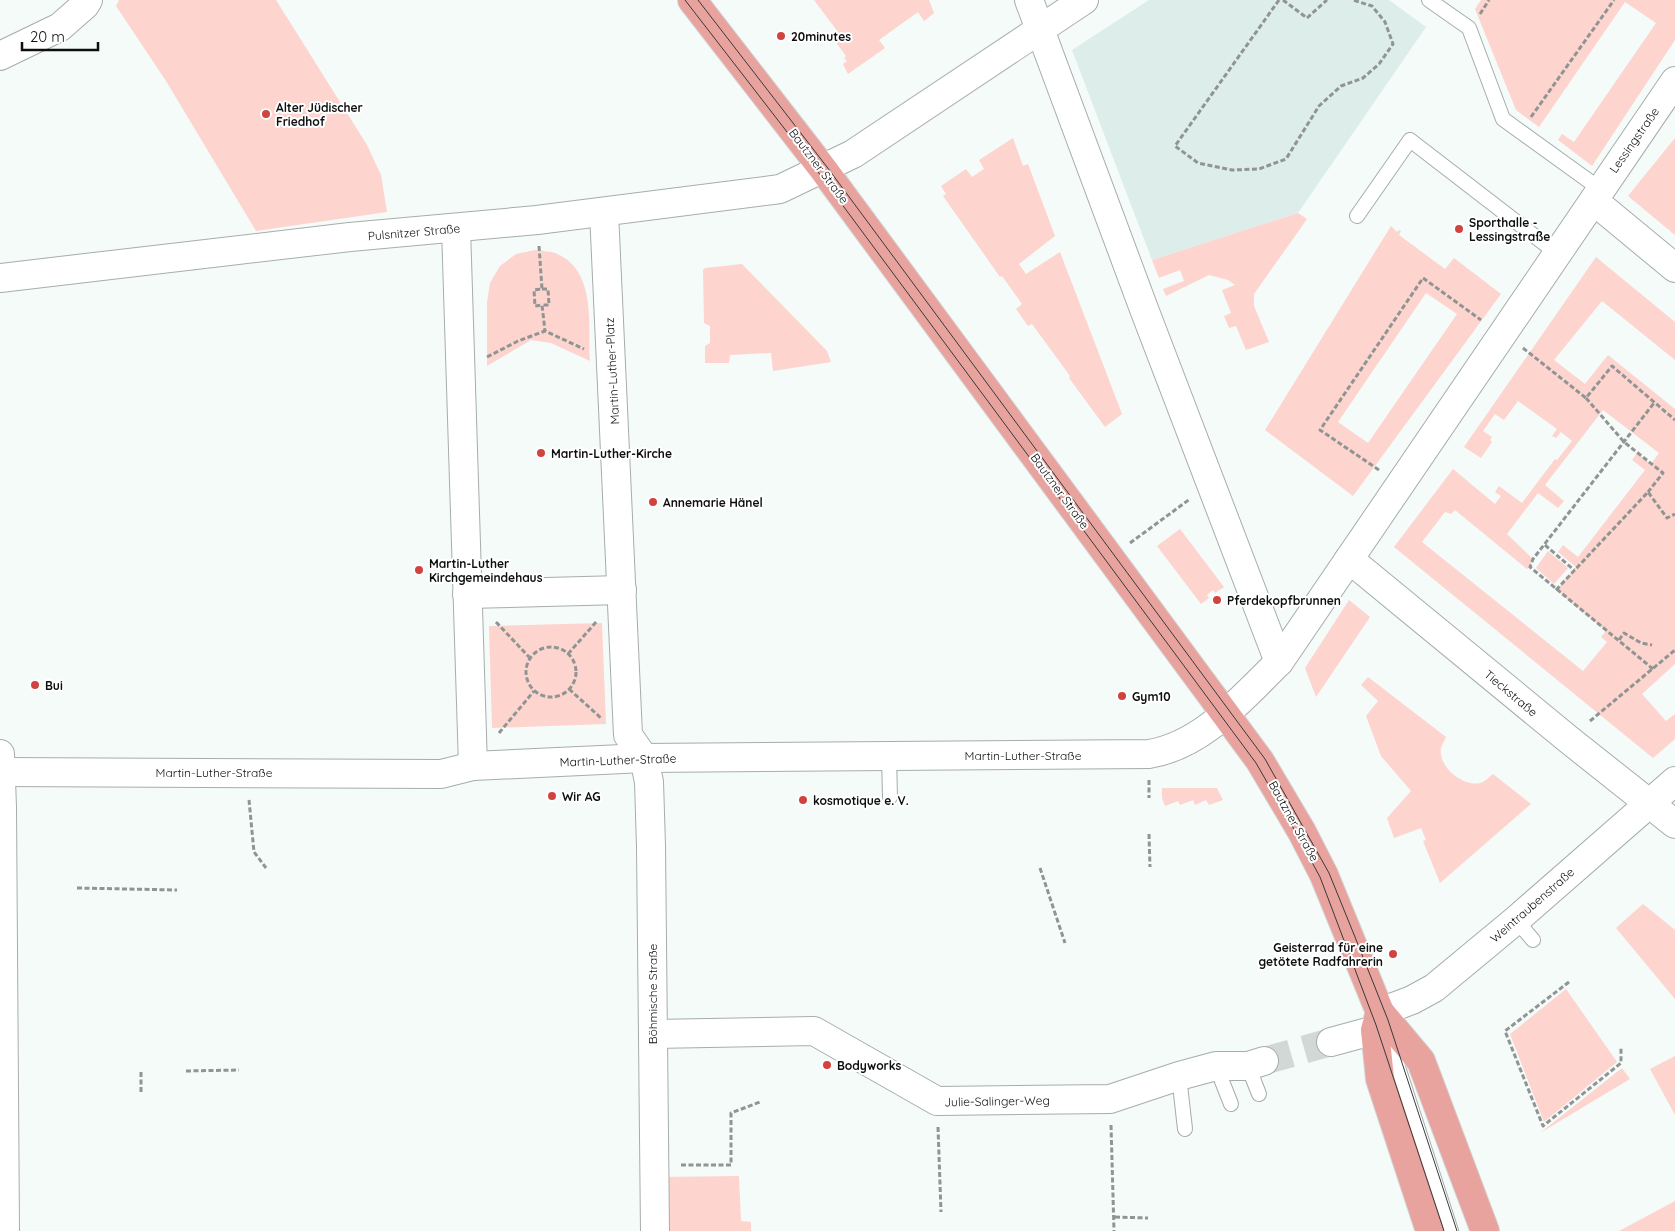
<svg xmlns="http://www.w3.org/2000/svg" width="1675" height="1231" viewBox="0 0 1675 1231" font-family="Quicksand,sans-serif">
<rect width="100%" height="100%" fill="#f4fbf9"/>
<polygon fill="#ddedea" points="1149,0 1389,0 1426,27 1298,213 1152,260 1072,50"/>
<g fill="#fed4cf" fill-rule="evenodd">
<polygon points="119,0 276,0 367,145 381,175 387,212 256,231 166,81 116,6"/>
<polygon points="814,0 929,0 934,13 924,21 918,12 879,40 885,48 848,74 843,64 847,61 844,58 846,56 832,37 838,32"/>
<polygon points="1481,0 1675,0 1675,40 1592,166 1558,140 1562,134 1574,142 1656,23 1625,2 1539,127 1516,110 1475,9"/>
<polygon points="1013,138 1023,166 1028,164 1055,236 1019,264 1026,274 1060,252 1122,414 1105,427 1069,378 1070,376 1032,324 1028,326 1016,309 1022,304 1002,276 1000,277 943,196 946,194 941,186 966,169 972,177 984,169 979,160"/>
<polygon points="1675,138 1675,235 1628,196"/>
<polygon points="1298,213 1307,219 1254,294 1254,306 1269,342 1246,350 1236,326 1229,328 1224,316 1231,313 1222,290 1235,285 1228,280 1209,275 1166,296 1163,289 1184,281 1180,270 1159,278 1152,260"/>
<path d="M1391,226l6,6 2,-2 2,1 -2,4 46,34 9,-11 47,36 -148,202 -88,-66zM1426,293l31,21 -89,129 -30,-21z"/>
<path d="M535,250c6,1 14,1 20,3 42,16 33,73 35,108l-39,-18 -20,-3 -44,26v-64l3,-19 10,-17 16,-12z"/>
<path d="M1596,257l79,65v38l-73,-59 -48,59 31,24 23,-29 67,54v255l-33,30 24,27 9,-7v25l-22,19 -259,-211 59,-78 42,35 6,-8 -6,-4 4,-6 23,17 33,-44 2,1 15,-19 -11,-9 -5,6 -4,-2 5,-7 -39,-28 -14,19 -9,-6 -12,17 9,6 -2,3 2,2 -11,16 -17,-11zM1603,410l56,43 -8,11 -14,-11 -5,7 13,10 -67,87 -15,-12 -5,7 18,15 -20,23 50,41 -5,6 6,5 -24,29 -161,-129 23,-30 6,2 4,-4 72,59 3,-2 3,-8 -26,-25 31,-41 20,15 6,-7 -19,-16z"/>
<polygon points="742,264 827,351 831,362 773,371 771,353 730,355 729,363 705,363 705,346 710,343 710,326 704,323 703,270 705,268"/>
<polygon points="1180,529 1224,587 1215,593 1213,590 1207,595 1209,598 1201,604 1157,546"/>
<polygon points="1548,551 1568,568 1554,584 1536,568"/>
<polygon points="1349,600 1370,617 1316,697 1305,668"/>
<polygon points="602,623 606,724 492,728 489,626"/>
<path d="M1368,677l78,60c-1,3 -4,7 -5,11 -3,19 22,39 39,35 5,-1 9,-6 13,-9l38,30 -91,79 -17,-42 3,-1 -5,-12 -27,10 -7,-20 24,-27 -30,-35 -15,-40 12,-15 -17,-16z"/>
<polygon points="1162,788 1217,788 1223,800 1209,805 1206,800 1195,805 1193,800 1180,805 1178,801 1165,806 1162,798"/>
<polygon points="1643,904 1675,930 1675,999 1616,928"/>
<polygon points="1566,989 1617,1062 1544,1122 1510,1034"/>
<polygon points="1675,1056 1675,1115 1650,1069"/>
<polygon points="1622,1068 1630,1079 1540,1133"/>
<polygon points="739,1176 741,1221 751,1222 751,1231 662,1231 660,1177"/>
<polygon points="1675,1201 1675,1231 1619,1231"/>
</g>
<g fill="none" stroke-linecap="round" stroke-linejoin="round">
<polyline stroke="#d1d8d6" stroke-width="28" stroke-dasharray="28 14" stroke-linecap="butt" points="1264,1061 1331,1042"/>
<g stroke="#a6adab" stroke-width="16">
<g id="service">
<polyline points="1429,0 1469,28 1503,119 1600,189"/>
<polyline points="1357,216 1410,140 1558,254"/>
<polyline points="889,756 890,797"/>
<polyline points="1516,920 1533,940"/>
<polyline points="1386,1030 1451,1231"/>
<polyline points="1216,1066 1231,1104"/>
<polyline points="1248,1066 1259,1094"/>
<polyline points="1179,1076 1185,1129"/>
</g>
</g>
<g stroke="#a6adab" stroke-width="30">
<g id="minor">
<polyline points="1029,0 1144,309 1279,662"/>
<polyline points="0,56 60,27 85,5 88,0"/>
<polyline points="1594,201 1675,268"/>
<polyline points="604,212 628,735 644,758 649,782 651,846 655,1231"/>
<polyline points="456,228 473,766"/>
<polyline points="0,278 350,237 537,220 780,189 853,154 1084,0"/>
<polyline points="1349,559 1568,739 1675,824"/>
<polyline points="467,594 622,590"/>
<polyline points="0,754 2,807 5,1231"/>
<path d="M1,772l440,2 32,-8 171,-8 505,-4c54,-9 93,-56 130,-92l396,-581"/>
<polyline points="653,1034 814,1031 937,1101 1110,1099 1179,1076 1216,1066 1248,1066 1264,1061"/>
<polyline points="1331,1042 1375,1030"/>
</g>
</g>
<g stroke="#a6adab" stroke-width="30">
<polyline id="tertiary" points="1380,1012 1412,1000 1434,988 1516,920 1675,781"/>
</g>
<g stroke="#d3d4d4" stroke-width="30">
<g id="primary">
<polyline points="692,0 823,169 1260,761 1302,832 1324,875 1380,1012 1421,1061 1485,1231"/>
<polyline points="1380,1012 1375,1030 1380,1079 1430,1231"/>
</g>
</g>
<g stroke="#909593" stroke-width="3" stroke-dasharray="5 2.5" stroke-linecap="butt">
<polyline points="1279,0 1175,146 1198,163 1232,170 1259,169 1286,159 1319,106 1341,86 1363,78 1379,64 1393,44 1385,22 1372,6 1353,0"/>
<polyline points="1283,0 1307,18 1327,0"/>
<polyline points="1480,14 1489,0"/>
<polyline points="1531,117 1614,0"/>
<polyline points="539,246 542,289 534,290 535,306 542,305 545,331"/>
<polyline points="542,289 548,289 549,305 542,305"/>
<polyline points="1523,348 1586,398 1612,366 1675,420"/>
<polyline points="487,357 518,341 545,331 584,349"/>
<polyline points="1586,398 1624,442 1663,473 1648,492"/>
<polyline points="1379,470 1320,430 1423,278 1481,320"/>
<polyline points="1130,543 1190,499"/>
<polyline points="1545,545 1574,570"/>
<polyline points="1556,590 1648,492 1667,518 1675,514"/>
<polyline points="496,622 530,658"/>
<polyline points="1619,640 1624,633 1641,643 1652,645"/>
<circle cx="551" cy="672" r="25"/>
<polyline points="568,654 597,621"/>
<polyline points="1653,669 1530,567 1533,559 1654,403"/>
<polyline points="569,689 601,718"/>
<polyline points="1590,721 1675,650"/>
<polyline points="499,733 534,691"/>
<polyline points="1149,780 1149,798"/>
<polyline points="249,800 254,852 266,868"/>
<polyline points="1149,834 1150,867"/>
<polyline points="1040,868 1065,943"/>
<polyline points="77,888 177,890"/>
<polyline points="1569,982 1505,1031 1543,1126 1621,1063 1621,1047"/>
<polyline points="186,1071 239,1070"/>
<polyline points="141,1072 141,1092"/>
<polyline points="1111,1125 1114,1231"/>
<polyline points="938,1127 941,1212"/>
<polyline points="681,1165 731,1165 731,1113 760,1102"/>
<polyline points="1115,1217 1148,1218"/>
</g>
<use href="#service" stroke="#fff" stroke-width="14"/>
<use href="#minor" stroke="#fff" stroke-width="28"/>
<use href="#tertiary" stroke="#fff" stroke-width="28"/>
<use href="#primary" stroke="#e9a39e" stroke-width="28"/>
<g stroke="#373a39" stroke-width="1">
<polyline points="685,0 818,172 1256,763 1290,822 1320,877 1376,1025 1444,1231"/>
<polyline points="698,0 827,167 1265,759 1329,873 1355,937 1388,1020 1457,1231"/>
</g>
</g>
<g fill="#d24340" stroke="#fff" stroke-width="2">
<circle cx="781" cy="36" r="5"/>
<circle cx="266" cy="114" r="5"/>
<circle cx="1459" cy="229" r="5"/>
<circle cx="541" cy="453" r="5"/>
<circle cx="653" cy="502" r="5"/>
<circle cx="419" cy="570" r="5"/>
<circle cx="1217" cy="600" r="5"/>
<circle cx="35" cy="685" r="5"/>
<circle cx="1122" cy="696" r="5"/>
<circle cx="552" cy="796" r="5"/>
<circle cx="803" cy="800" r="5"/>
<circle cx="1393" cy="954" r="5"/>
<circle cx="827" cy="1065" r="5"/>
</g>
<g text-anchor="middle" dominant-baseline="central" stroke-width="4" stroke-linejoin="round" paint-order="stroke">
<g font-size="12" font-weight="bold" fill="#0d0f0e" stroke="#fff" text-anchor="start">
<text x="791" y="36">20minutes</text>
<text x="276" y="107">Alter Jüdischer<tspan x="276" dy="14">Friedhof</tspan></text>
<text x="1469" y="222">Sporthalle -<tspan x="1469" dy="14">Lessingstraße</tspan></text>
<text x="551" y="453">Martin-Luther-Kirche</text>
<text x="663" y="502">Annemarie Hänel</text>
<text x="429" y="563">Martin-Luther<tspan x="429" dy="14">Kirchgemeindehaus</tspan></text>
<text x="1227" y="600">Pferdekopfbrunnen</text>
<text x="45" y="685">Bui</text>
<text x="1132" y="696">Gym10</text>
<text x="562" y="796">Wir AG</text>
<text x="813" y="800">kosmotique e. V.</text>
<text x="1383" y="947" text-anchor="end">Geisterrad für eine<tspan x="1383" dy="14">getötete Radfahrerin</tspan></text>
<text x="837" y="1065">Bodyworks</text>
</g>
<g font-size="12" fill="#0d0f0e" stroke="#fff">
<text transform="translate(1634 140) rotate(-55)">Lessingstraße</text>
<text transform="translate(819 166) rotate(53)">Bautzner Straße</text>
<text transform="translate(414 232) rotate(-5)">Pulsnitzer Straße</text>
<text transform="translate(612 371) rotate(-93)">Martin-Luther-Platz</text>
<text transform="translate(1060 491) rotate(54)">Bautzner Straße</text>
<text transform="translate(1511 693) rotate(40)">Tieckstraße</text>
<text x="1023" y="755">Martin-Luther-Straße</text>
<text transform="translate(618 760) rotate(-2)">Martin-Luther-Straße</text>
<text x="214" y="772">Martin-Luther-Straße</text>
<text transform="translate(1294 821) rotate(61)">Bautzner Straße</text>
<text transform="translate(1532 905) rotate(-41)">Weintraubenstraße</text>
<text transform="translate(652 994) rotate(-90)">Böhmische Straße</text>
<text transform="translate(997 1101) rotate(-1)">Julie-Salinger-Weg</text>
</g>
</g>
<path d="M22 42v8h76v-8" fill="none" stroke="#0d0f0e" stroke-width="2.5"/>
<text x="30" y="42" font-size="15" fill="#0d0f0e" stroke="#ffffff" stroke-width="4" paint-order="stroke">20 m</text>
</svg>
